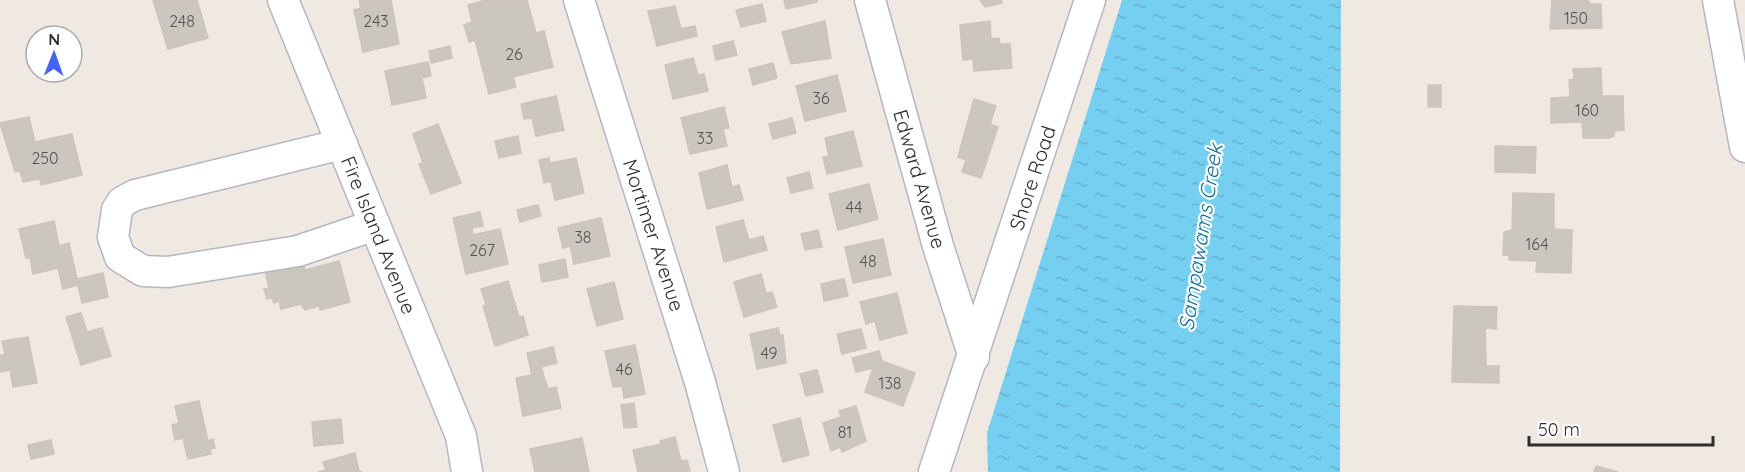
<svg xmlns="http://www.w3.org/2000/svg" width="1745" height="472" viewBox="0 0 1745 472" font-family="Quicksand,sans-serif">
<defs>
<pattern id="water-ripples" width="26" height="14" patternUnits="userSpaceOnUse" patternTransform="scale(1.5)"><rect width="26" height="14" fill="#75cff0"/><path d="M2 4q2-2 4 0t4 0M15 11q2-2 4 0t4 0" fill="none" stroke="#66b2ce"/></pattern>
</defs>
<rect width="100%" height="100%" fill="#efe9e1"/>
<polygon fill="url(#water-ripples)" points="1122,0 1341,0 1340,472 988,472 987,433"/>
<g fill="#cbc7bf" stroke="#cbc5ba" stroke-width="1.5">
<polygon points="153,0 197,0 208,38 168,49"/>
<polygon points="359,0 391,0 399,44 363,52 354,10 361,8"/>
<polygon points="486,0 527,0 536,33 544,31 553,67 513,77 516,87 489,94 475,40 469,42 464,25 472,22 468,5"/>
<polygon points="784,0 817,0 817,2 786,9"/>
<polygon points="980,0 1001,0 1002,3 985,7"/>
<polygon points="1552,0 1589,0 1589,4 1601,4 1602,28 1550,29"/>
<polygon points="762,4 766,21 741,27 736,10"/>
<polygon points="675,6 681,29 695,26 697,36 657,46 648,11"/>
<polygon points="825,21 831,58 791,64 782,32"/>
<polygon points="990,21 991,39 999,38 1000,44 1010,44 1012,68 974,71 973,59 963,60 960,25"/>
<polygon points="733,41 737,55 716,60 713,46"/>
<polygon points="450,46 452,58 431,63 429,51"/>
<polygon points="693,58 698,75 704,74 708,91 673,99 665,65"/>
<polygon points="428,62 431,76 422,78 426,98 392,105 385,71"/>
<polygon points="773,63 777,78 753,85 749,69"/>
<polygon points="1601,68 1602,96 1623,96 1624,130 1614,131 1614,136 1609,138 1583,138 1582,122 1551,123 1551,98 1570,97 1569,80 1574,79 1573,69"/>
<polygon points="837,75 846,111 805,121 796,86"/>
<rect x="1428" y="85" width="13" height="22"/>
<polygon points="556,96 564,130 536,136 532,118 524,119 521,104"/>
<polygon points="974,99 996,106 990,124 998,127 981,178 962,172 966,160 958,157"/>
<polygon points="724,107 729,128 723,129 727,146 690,154 681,118"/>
<polygon points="29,117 35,142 72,134 82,175 41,185 40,179 23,182 20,171 15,172 0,123"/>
<polygon points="792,118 796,133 773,139 769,124"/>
<polygon points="438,124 461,183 431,194 419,164 423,163 413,134"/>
<polygon points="853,131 862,166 827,174 823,157 829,156 825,138"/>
<polygon points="518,136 521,153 499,158 495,141"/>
<polygon points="1495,146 1536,147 1535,173 1495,172"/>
<polygon points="549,158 550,163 576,158 584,193 555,200 551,181 544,183 539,160"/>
<polygon points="727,165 732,187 739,185 743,200 707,209 699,173"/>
<polygon points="809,172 813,188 791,193 787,178"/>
<polygon points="869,184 878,219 838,230 829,194"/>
<polygon points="1513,193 1554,194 1554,229 1572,230 1571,273 1536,272 1537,261 1509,260 1509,255 1503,255 1504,232 1512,230"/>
<polygon points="538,205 541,216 520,222 517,210"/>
<polygon points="480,212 483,226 472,228 473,235 500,229 508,264 466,274 453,218"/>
<polygon points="601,218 610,256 574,264 570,246 563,248 558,228"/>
<polygon points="743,220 749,240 763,236 767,250 724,262 716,227"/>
<polygon points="54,221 59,246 69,243 77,279 103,273 108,297 82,303 78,285 63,289 58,268 33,274 30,258 26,258 19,229"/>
<polygon points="818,230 822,247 805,250 801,234"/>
<polygon points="883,239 891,275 853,283 845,247"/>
<polygon points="565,259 568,277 542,282 539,265"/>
<polygon points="303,261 305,270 339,261 350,302 320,310 319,306 305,310 301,304 281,309 279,301 274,303 272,298 267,299 264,289 269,288 265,271"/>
<polygon points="761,274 766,293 772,292 777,307 744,317 734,282"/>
<polygon points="844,279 848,296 824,301 821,284"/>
<polygon points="508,281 519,317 523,316 528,335 495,346 483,306 486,305 481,289"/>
<polygon points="614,282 623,319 597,326 587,289"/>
<polygon points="897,293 907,333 880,340 875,321 866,324 860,302"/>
<polygon points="1454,306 1497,307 1496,329 1485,328 1486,366 1499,366 1499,383 1452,382"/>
<polygon points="81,313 87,332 102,328 111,356 81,365 66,317"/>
<polygon points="778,328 780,335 783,335 786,363 757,369 750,334"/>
<polygon points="861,329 866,348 842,354 837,334"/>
<polygon points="28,337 37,383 13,387 10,370 1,372 0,355 5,355 2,341"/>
<polygon points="635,345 645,394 624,398 622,386 613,387 605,351"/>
<polygon points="553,347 557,363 541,367 548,389 556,387 561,408 523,416 516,378 532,375 527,353"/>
<polygon points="879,351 882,361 915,373 903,406 865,392 873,368 856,372 852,358"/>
<polygon points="817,370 823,392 806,396 800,374"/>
<polygon points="199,401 208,441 213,439 215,448 210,449 211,454 188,459 183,438 175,440 172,425 179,423 175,406"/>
<polygon points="634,403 637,427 624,428 621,405"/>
<polygon points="856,406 866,441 842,452 840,447 831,451 823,423 841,417 839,411"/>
<polygon points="800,418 809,455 783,462 773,425"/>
<polygon points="341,419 343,443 314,446 312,422"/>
<polygon points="675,437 681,461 687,460 690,471 638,472 633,450 661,444 660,441"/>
<polygon points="582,438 589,472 535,472 530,449"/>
<polygon points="51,440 54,454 31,459 28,445"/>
<polygon points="355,453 359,471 362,472 318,472 326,470 323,462"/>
<polygon points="1596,466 1618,472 1594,472"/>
</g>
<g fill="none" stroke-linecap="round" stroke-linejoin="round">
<g stroke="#b4b7c1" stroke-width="33">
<g id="minor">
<polyline points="283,0 461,436 467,472"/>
<polyline points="579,0 700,382 724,472"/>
<polyline points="870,0 938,246 974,357"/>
<polyline points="1718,0 1745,147"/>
<polyline points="342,144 135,195 122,202 117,210 113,237 120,257 143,271 168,272 298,251 375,225"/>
<polyline points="934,472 1090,0"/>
</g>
</g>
<use href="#minor" stroke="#fff" stroke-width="30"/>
</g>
<g text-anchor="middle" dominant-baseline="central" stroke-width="4.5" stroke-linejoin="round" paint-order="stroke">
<g font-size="16" fill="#555452">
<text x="1576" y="18">150</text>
<text x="182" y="21">248</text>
<text x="376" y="21">243</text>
<text x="514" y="54">26</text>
<text x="821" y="98">36</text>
<text x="1587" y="110">160</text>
<text x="705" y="138">33</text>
<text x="45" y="158">250</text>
<text x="854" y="207">44</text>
<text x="583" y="237">38</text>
<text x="1537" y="244">164</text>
<text x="482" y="250">267</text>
<text x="868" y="261">48</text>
<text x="769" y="353">49</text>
<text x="624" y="369">46</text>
<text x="890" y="383">138</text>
<text x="845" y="432">81</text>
</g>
<g font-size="20" fill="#2e2e2e" stroke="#fff">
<text transform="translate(1032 178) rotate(-72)">Shore Road</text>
<text transform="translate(920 179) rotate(74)">Edward Avenue</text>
<text transform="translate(379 235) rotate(68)">Fire Island Avenue</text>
<text transform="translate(654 235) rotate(72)">Mortimer Avenue</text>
</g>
<g font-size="21" font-style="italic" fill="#0d6fa3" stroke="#fff">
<text transform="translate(1200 237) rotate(-81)">Sampawams Creek</text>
</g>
</g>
<g transform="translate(54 54) rotate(1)"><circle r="28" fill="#ffffff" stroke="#ababab" stroke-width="1.5"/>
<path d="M0-4.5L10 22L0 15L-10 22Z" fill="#4264fb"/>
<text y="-9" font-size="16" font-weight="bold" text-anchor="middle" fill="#2e2e2e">N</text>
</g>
<path d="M1529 436v9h184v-9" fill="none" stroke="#2e2e2e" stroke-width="3"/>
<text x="1538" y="436" font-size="18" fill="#2e2e2e" stroke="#ffffff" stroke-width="4.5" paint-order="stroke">50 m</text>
</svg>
